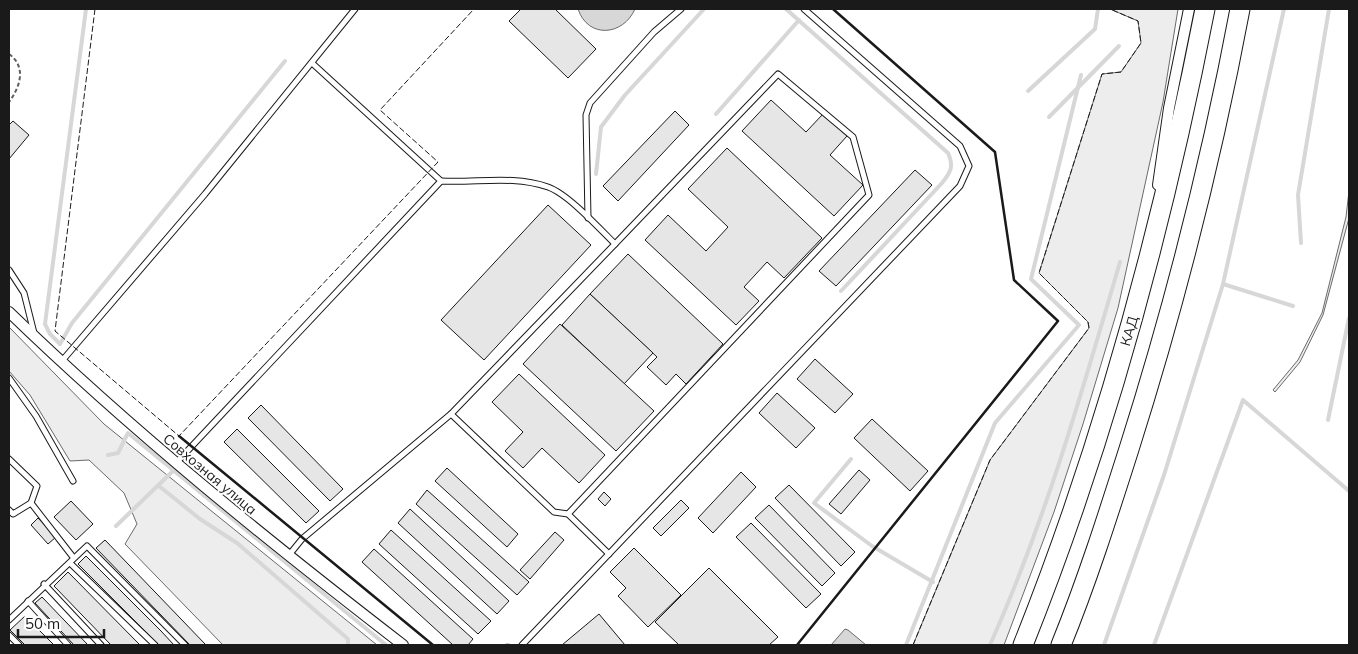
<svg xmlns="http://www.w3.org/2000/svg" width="1358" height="654" viewBox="0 0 1358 654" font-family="Mulish,sans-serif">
<rect width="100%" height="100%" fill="#fff"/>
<g fill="#ededed" stroke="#6a6a6a">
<polygon points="1110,9 1178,9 1163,102 1118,308 1083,424 1054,512 1004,645 913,645 990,460 1089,328 1088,322 1039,273 1102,74 1121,72 1141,43 1138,21"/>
<polygon points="1349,191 1349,218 1323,315 1300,362 1275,392 1273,390 1298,360 1322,313 1346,217"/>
<polygon points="9,327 104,424 377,645 223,645 125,544 137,524 124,493 89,460 70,461 30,395 9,371"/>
</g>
<g fill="#d7d7d7" stroke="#6a6a6a">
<path d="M578,9h57c-12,27 -47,30 -57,0z"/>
<polygon points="845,629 848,630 866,645 831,645"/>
</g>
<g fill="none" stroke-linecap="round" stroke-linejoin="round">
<g stroke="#d7d7d7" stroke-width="4">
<polyline points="86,9 45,324 50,334 60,344 72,323 285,61"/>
<path d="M786,9l162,144c6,13 3,19 -6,30l-101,108"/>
<polyline points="1028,91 1095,29 1098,9"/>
<polyline points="716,114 799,20"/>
<polyline points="1049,117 1119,46"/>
<polyline points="596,174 601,127 625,95 704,9"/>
<polyline points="1301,243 1298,195 1329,9"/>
<polyline points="1223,284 1293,306"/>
<polyline points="1328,420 1349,318"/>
<polyline points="108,455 118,453 128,433 386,645"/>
<polyline points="851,459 814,503 872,546 933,582"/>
<polyline points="159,486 200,519 237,543 348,639 348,645"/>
<polyline points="116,526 173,471"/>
<polyline points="906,645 995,423 1079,325 1031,279 1081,75"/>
<path d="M990,645c55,-123 92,-253 130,-383"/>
<polyline points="1104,645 1164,475 1223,284 1284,9"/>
<polyline points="1154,645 1243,400 1349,491"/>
</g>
</g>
<g fill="#e6e6e6" stroke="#1a1a1a">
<polygon points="521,9 555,9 596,49 568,78 509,21"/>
<polygon points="771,100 806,132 823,114 847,136 830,155 863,185 834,216 742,131"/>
<polygon points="675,111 689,125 618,201 603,186"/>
<polygon points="13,121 29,135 9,159 9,125"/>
<polygon points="727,148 822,238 784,278 767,262 744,287 759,301 736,325 645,240 668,215 706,251 728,227 688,189"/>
<polygon points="915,170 932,185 836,286 819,271"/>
<polygon points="548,205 591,245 484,360 441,320"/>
<polygon points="628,254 723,344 686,384 676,374 666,385 647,367 657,357 590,294"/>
<polygon points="590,294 653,353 624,384 562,325"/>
<polygon points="560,324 654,411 616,451 523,364"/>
<polygon points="815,359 853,394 835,413 797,379"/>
<polygon points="519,374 605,455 579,483 542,448 523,468 505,451 523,432 492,402"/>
<polygon points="777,393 815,428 796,448 759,413"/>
<polygon points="261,405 343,489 330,501 248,418"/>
<polygon points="872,419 928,471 910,491 854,438"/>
<polygon points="237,429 319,511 306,523 224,442"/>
<polygon points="447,468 518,534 507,547 435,481"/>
<polygon points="859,470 870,480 841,514 829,504"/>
<polygon points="741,472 756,487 713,533 698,518"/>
<polygon points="789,485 855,552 841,566 775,498"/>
<polygon points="427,490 529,582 517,595 416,504"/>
<polygon points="604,492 611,499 605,506 598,499"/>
<polygon points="681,500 689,508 661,536 653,528"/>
<polygon points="71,501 93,524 76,540 54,517"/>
<polygon points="769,505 835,573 822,586 755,518"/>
<polygon points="410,509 509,601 497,614 398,523"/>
<polygon points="38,518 56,537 48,544 31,525"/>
<polygon points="751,523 821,594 806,608 736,537"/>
<polygon points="391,530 491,621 478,634 379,544"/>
<polygon points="555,532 564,540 530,579 520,570"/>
<polygon points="105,540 206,645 190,645 96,548"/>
<polygon points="634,548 681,595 648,627 618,596 626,588 610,572"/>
<polygon points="374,549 473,639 468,645 453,645 362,562"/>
<polygon points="86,556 161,631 174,645 159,645 78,564"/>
<polygon points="709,568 778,637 769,645 679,645 655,622"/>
<polygon points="68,572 140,645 111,645 54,586"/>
<polygon points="42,597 88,645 74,645 35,603"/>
<polygon points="599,614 625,645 562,645"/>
<polygon points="25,616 54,645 25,645 10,630"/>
</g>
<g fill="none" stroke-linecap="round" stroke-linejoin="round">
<g stroke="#1a1a1a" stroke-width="7">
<g id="service">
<polyline points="312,63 441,181"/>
<polyline points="588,218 586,115 590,103 654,32 681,9"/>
<polyline points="9,270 24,293 34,333"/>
<polyline points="61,362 205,194 355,9"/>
<polyline points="9,378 36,416 73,481"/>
<polyline points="9,459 37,486 31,503 13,514 9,510"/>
<path d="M176,463l265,-282c36,2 72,-6 107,6 20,7 51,41 67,57l-164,170 103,98 14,2 41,40"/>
<polyline points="31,503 73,557"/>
<polyline points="568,514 869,195 853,137 778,74 615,244"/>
<polyline points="289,555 302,539 451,414"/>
<polyline points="70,563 155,645"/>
<polyline points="44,584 101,645"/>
<polyline points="28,601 68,645"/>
<polyline points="9,620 87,546 185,645"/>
<polyline points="9,635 19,645"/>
<polyline points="522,645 960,186 969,166 960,146 804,9"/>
</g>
</g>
<g stroke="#1a1a1a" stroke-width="12">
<g id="minor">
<polyline points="1158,185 1169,108 1189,9"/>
<path d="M9,312c124,120 258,228 394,333"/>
</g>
</g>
<g stroke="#1a1a1a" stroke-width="21">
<g id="motorway">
<path d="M1023,645c82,-205 140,-420 182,-636"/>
<path d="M1061,645c26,-64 47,-130 68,-196 46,-145 83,-291 111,-440"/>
</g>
</g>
<path stroke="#5f5f5f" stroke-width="2" stroke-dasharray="4 2.5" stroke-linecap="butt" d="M9,54c18,13 11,33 0,48"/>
<use href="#service" stroke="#fff" stroke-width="5"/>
<use href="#minor" stroke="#fff" stroke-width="10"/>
<use href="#motorway" stroke="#fff" stroke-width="19"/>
<g stroke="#1a1a1a" stroke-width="1" stroke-dasharray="6 2.5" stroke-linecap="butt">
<polyline points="95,9 55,331 179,436 438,162 380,110 474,9"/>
<polyline points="913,645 990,460 1089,328 1088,322 1039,273 1102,74 1121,72 1141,43 1138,21 1110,9"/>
</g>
<g stroke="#1a1a1a" stroke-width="2.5">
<polyline points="179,436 433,645"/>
<polyline points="506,645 509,645"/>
<polyline points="797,645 1058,321 1014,280 995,152 833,9"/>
</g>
</g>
<g text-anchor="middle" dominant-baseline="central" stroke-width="4" stroke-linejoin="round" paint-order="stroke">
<g font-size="14" fill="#1a1a1a" stroke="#fff">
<text transform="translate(1129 331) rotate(-74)">КАД</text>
<text transform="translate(210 474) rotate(40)">Совхозная улица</text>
</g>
</g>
<rect width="1358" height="654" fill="none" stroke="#1a1a1a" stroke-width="20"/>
<path d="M18 629v8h86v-8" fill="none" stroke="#1a1a1a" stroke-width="2.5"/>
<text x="25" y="629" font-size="15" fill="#1a1a1a" stroke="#ffffff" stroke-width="4" paint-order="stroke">50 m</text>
</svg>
